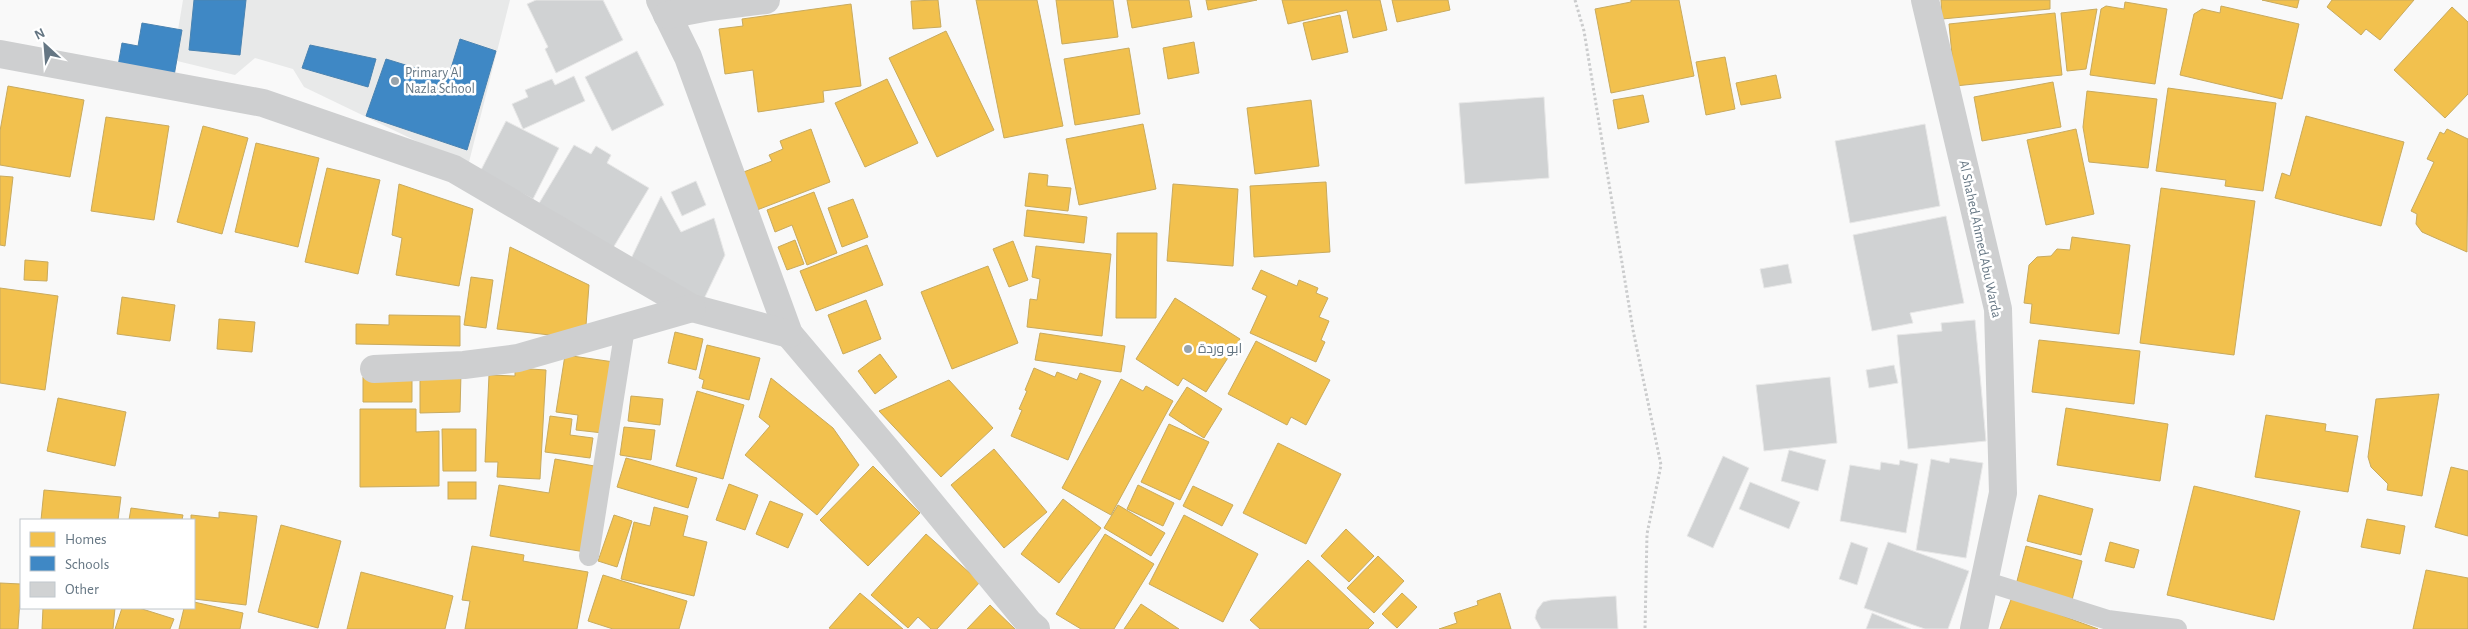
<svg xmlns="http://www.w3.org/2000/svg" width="2468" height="629" viewBox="0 0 2468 629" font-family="'Alegreya Sans',Cairo,sans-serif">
<rect width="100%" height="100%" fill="#f9f9f9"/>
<polygon fill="#e8e9e9" points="183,0 510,0 468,166 304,87 293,69 255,58 235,75 173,60"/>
<g fill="#f2c14e" stroke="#c8aa5e">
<polygon points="938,0 941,27 913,29 911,1"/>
<polygon points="976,0 1037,0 1063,126 1004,138"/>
<polygon points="1056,0 1113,0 1118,37 1062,44"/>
<polygon points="1127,0 1189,0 1192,17 1132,28"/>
<polygon points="1206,0 1257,0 1208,10"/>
<polygon points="1282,0 1380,0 1387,30 1353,38 1347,10 1288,24"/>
<polygon points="1392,0 1448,0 1450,10 1397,22"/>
<polygon points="1631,0 1679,0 1694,76 1611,93 1595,9 1631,2"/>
<polygon points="1941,0 2050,0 2050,9 1942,19"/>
<polygon points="2262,0 2299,0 2297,8"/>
<polygon points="2332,0 2414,0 2380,40 2366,29 2361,35 2327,7"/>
<polygon points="2125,2 2167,9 2155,84 2090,75 2101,9 2106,6 2124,9"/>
<polygon points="851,4 861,86 823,91 824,102 758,112 753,70 725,74 719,29 743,26 742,19"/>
<polygon points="2221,6 2299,24 2282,99 2180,75 2194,14 2202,9 2220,13"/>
<polygon points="2452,7 2468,22 2468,94 2445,118 2394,70"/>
<polygon points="2097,9 2086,69 2067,71 2061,13"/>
<polygon points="2055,13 2062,75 1955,86 1949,24"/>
<polygon points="1340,15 1348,52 1312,60 1303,23"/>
<polygon points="946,31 994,130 937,157 889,58"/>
<polygon points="1194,42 1199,73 1168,79 1163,48"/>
<polygon points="1129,48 1140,114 1075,125 1064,59"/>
<polygon points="1725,57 1735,109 1706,115 1696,62"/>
<polygon points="1776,75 1781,98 1741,105 1736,83"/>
<polygon points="887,79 918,143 865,167 835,103"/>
<polygon points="2053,82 2061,127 1982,141 1974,97"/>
<polygon points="8,86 84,100 70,177 0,165 0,131"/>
<polygon points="2168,88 2276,103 2263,191 2225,186 2226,180 2156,171"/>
<polygon points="2087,91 2157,99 2148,168 2089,162 2083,127"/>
<polygon points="1643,95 1649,122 1618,129 1613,100"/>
<polygon points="1311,100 1319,166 1255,174 1247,108"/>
<polygon points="2306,116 2404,142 2381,226 2275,198 2282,173 2290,176"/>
<polygon points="106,117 169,126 154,220 91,211"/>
<polygon points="1143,124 1156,189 1079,205 1066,139"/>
<polygon points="203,126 248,138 222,234 177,222"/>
<polygon points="811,129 830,182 757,210 736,175 772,161 769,155 783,149 780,141"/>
<polygon points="2076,129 2094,214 2046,225 2027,140"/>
<polygon points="2447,129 2468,139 2467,252 2422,232 2416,224 2417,214 2411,211 2434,162 2427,159 2440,132 2444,134"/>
<polygon points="256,143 319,158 298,247 235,232"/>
<polygon points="327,168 380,180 358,274 305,262"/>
<polygon points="1029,173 1048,175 1047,186 1071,188 1068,211 1025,206"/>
<polygon points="0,176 13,177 5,246 0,245"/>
<polygon points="1326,182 1330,252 1254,257 1250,186"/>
<polygon points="399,184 473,209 459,286 396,275 402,238 392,235"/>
<polygon points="1173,184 1238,189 1233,266 1167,261"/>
<polygon points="2161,188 2255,201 2234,355 2140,343"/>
<polygon points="814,192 837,253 807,265 792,225 775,232 767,210"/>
<polygon points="853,199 868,237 842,247 828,208"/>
<polygon points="1027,210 1087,217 1084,243 1024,236"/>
<polygon points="1117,233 1157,233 1156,318 1116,318"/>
<polygon points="2072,237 2130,245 2119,334 2030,323 2032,304 2024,303 2029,265 2037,257 2051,256 2057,249 2070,250"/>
<polygon points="795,240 804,264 787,270 778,247"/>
<polygon points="1013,241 1028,280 1009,287 993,249"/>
<polygon points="867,245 883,285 816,311 800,271"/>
<polygon points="1036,246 1111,254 1102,336 1027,327 1030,299 1037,300 1040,279 1032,277"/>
<polygon points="510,247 589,285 585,339 497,329"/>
<polygon points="25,260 48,262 47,281 24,280"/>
<polygon points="988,266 1018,343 952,369 921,292"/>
<polygon points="1261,270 1297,286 1299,280 1318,288 1316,293 1328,298 1319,317 1329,321 1321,340 1325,342 1316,362 1250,333 1267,296 1252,289"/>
<polygon points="471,277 493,280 486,328 464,325"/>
<polygon points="0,288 58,296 45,390 0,383"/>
<polygon points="122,297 175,305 170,341 117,334"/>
<polygon points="1175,298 1240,339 1206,392 1183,378 1178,386 1136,359"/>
<polygon points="866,300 881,339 843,354 828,315"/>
<polygon points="389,315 460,316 460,346 356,344 356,324 389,325"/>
<polygon points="219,319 255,322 252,352 217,349"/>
<polygon points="675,332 703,339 696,370 668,363"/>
<polygon points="1040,333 1125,346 1121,372 1035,360"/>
<polygon points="2039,340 2140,351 2134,404 2032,392"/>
<polygon points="1256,341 1330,380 1306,425 1291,417 1287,425 1228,394"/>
<polygon points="707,345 760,358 749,400 702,388 704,380 699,378"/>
<polygon points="880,354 897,377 875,394 858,371"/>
<polygon points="565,355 614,362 603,433 576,430 578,415 556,412"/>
<polygon points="515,368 546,370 540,479 497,477 498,462 485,462 489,375 515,376"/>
<polygon points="1034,368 1055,377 1057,372 1077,380 1080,373 1101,381 1068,460 1011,436 1022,410 1019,409 1027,391 1025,390"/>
<polygon points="420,373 461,373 460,412 420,413"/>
<polygon points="412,376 412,402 363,402 363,377"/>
<polygon points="771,378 833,428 859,465 817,515 745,455 770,426 759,417"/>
<polygon points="1121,379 1143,391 1146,386 1173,401 1111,515 1062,488"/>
<polygon points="949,380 993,428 941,477 879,411"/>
<polygon points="1187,387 1222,409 1204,438 1169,415"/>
<polygon points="697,391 744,405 723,479 676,466"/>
<polygon points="2439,394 2422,496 2387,490 2388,484 2371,467 2368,457 2376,399"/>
<polygon points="631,396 663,399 660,425 628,421"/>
<polygon points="58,398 126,412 115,466 47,451"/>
<polygon points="2066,408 2168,424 2160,481 2057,465"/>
<polygon points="360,409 416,409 416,432 439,431 439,486 360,487"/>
<polygon points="2266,415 2326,424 2325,431 2358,436 2348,492 2255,477"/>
<polygon points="550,416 572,419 570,435 593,438 590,458 545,452"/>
<polygon points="1169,424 1209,442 1180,500 1141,482"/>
<polygon points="624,427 655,430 651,460 620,455"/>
<polygon points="442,429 476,429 476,471 443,471"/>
<polygon points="1278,443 1341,474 1306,544 1243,513"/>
<polygon points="994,449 1047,512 1004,548 951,485"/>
<polygon points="626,458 697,478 688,508 617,487"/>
<polygon points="555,459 600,467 585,552 490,536 499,485 549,493"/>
<polygon points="873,466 920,513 868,566 820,520"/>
<polygon points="2451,467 2468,471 2468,536 2435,527"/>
<rect x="448" y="482" width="28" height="17"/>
<polygon points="729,484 758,495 745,530 716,520"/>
<polygon points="1138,485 1174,503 1163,526 1127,509"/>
<polygon points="1193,486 1233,505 1222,526 1183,506"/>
<polygon points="2194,486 2300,511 2274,620 2167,595"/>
<polygon points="44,490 121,497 118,520 41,520"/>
<polygon points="2039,495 2093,509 2081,555 2027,541"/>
<polygon points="1063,499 1101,528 1059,583 1021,554"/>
<polygon points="770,501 803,514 788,548 756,534"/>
<polygon points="1118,505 1165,533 1151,556 1104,528"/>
<polygon points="654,507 688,516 683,536 707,542 694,596 621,579 634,522 650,526"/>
<polygon points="131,508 183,515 182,520 129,520"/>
<polygon points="219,512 257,516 246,605 194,599 194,520 191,520 191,515 219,518"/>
<polygon points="614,515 632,521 617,567 598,561"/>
<polygon points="1184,515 1258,554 1223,622 1149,584"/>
<polygon points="2367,519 2405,526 2400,554 2361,547"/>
<polygon points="281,525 341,541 318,628 258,612"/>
<polygon points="1346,529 1374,556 1349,582 1321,556"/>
<polygon points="926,534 980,582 937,629 931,629 918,617 908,628 871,595"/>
<polygon points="1105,534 1154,564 1114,629 1081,629 1056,614"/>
<polygon points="2110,542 2139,550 2134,568 2105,561"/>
<polygon points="472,546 524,555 523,561 588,572 577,629 465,629 470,601 462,600"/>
<polygon points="2026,546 2082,561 2072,600 2016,585"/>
<polygon points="1378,556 1404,581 1374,613 1347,588"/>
<polygon points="1308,560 1374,623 1368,629 1260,629 1250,620"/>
<polygon points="2426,570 2468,578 2468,629 2413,629"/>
<polygon points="361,572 453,596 445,629 347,629"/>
<polygon points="603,575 687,601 679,629 613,629 588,621"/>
<polygon points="0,583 21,584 18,629 0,629"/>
<polygon points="860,593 903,629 831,629 829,628"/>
<polygon points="1402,593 1417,607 1397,628 1382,614"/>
<polygon points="1500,593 1511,629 1439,629 1457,623 1454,613 1478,605 1477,601"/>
<polygon points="2012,597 2098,629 2000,629"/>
<polygon points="194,602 243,613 240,629 179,629 184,608 194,608"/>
<polygon points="1141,604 1179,629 1124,629"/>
<polygon points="990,605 1015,629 967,629"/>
<polygon points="43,608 115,608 113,629 42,629"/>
<polygon points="122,608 139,608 174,619 170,629 115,629"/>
</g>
<g fill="#3f88c5" stroke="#4a83b1">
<polygon points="194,0 246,0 240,55 189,50"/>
<polygon points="142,23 182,30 174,76 118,66 122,43 138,46"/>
<polygon points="460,39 496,51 467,150 366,116 386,59 448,78"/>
<polygon points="310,45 376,59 368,87 302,68"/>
</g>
<g fill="#d0d2d3" stroke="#e8e8e8">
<polygon points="536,0 603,0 623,40 556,73 545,49 548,47 527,4"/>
<polygon points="637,51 664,105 612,131 585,77"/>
<polygon points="574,76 585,101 523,129 512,104 528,97 525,90 552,79 555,85"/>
<polygon points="1544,97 1549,178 1465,184 1459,103"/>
<polygon points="506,121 559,148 533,199 480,172"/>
<polygon points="1925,124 1940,206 1850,223 1835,141"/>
<polygon points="574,145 591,154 596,146 611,155 607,163 649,188 610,253 535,210"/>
<polygon points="696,181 706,205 682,216 671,192"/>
<polygon points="661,196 681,232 714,218 725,255 702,303 627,267"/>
<polygon points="1946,216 1964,303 1910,313 1913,323 1872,331 1853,235"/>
<polygon points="1788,264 1792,283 1764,288 1760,269"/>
<polygon points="1975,320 1986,441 1908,449 1897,335 1942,331 1941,323"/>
<polygon points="1894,365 1898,383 1869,388 1866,370"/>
<polygon points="1830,377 1837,443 1764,451 1756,385"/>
<polygon points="1789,450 1826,460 1818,491 1781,481"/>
<polygon points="1723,456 1749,468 1713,548 1687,536"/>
<polygon points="1950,458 1983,463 1966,558 1916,550 1931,459 1949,463"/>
<polygon points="1900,460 1918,464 1906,533 1840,521 1850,465 1880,470 1881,462 1899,465"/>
<polygon points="1750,482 1800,502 1789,529 1739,509"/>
<polygon points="1851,542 1868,548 1857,585 1839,579"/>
<polygon points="1888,542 1969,571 1948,629 1925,629 1864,608"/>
<polygon points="1616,596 1618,629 1541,629 1535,618 1537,610 1543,602 1551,600"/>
<polygon points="1872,613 1911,629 1866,629"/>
</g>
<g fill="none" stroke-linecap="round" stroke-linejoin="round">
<polyline stroke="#cbcccd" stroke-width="3" stroke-dasharray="2.5 2.5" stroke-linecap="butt" points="1575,0 1584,31 1633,330 1661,465 1647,534 1645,629"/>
<g stroke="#cecfd0" stroke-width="20">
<polyline points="589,556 625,328"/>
<polyline points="1984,581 2108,620 2177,629"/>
</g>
<g stroke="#cecfd0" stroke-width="28">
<polyline points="660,0 688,57 789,334 887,450 1029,623 1036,629"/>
<polyline points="1925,0 1998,309 2003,493 1974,629"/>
<polyline points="667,15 709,7 766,0"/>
<polyline points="0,54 263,103 454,169 692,308 789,334"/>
<polyline points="374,369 464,365 518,358 692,308"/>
</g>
</g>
<g fill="#99a4ac" stroke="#fff" stroke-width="2">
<circle cx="395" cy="81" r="5"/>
<circle cx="1188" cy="349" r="5"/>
</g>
<g text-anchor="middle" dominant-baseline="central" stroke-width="5" stroke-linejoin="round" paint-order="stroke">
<g font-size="14" fill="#657683" stroke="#fff" text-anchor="start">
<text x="405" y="73">Primary Al<tspan x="405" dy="16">Nazla School</tspan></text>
<text x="1198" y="349">ابو وردة</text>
</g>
<g font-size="14" fill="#657683" stroke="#fff">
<text transform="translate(1980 239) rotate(78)">Al Shahed Ahmed Abu Warda</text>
</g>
</g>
<rect x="20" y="519" width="175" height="90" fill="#ffffff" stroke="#c1c8cd"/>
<rect x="30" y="532" width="25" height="15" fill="#f2c14e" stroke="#c1c8cd"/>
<text x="65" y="544" font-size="15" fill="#657683">Homes</text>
<rect x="30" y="556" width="25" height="15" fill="#3f88c5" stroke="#c1c8cd"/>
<text x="65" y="569" font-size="15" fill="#657683">Schools</text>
<rect x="30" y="582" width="25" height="15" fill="#d0d2d3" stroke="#c1c8cd"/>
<text x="65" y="594" font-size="15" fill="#657683">Other</text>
<g transform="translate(45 45) rotate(334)" stroke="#ffffff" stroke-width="4" paint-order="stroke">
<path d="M0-4L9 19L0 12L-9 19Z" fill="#657683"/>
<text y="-8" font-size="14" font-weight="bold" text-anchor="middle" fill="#657683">N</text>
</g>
</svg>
